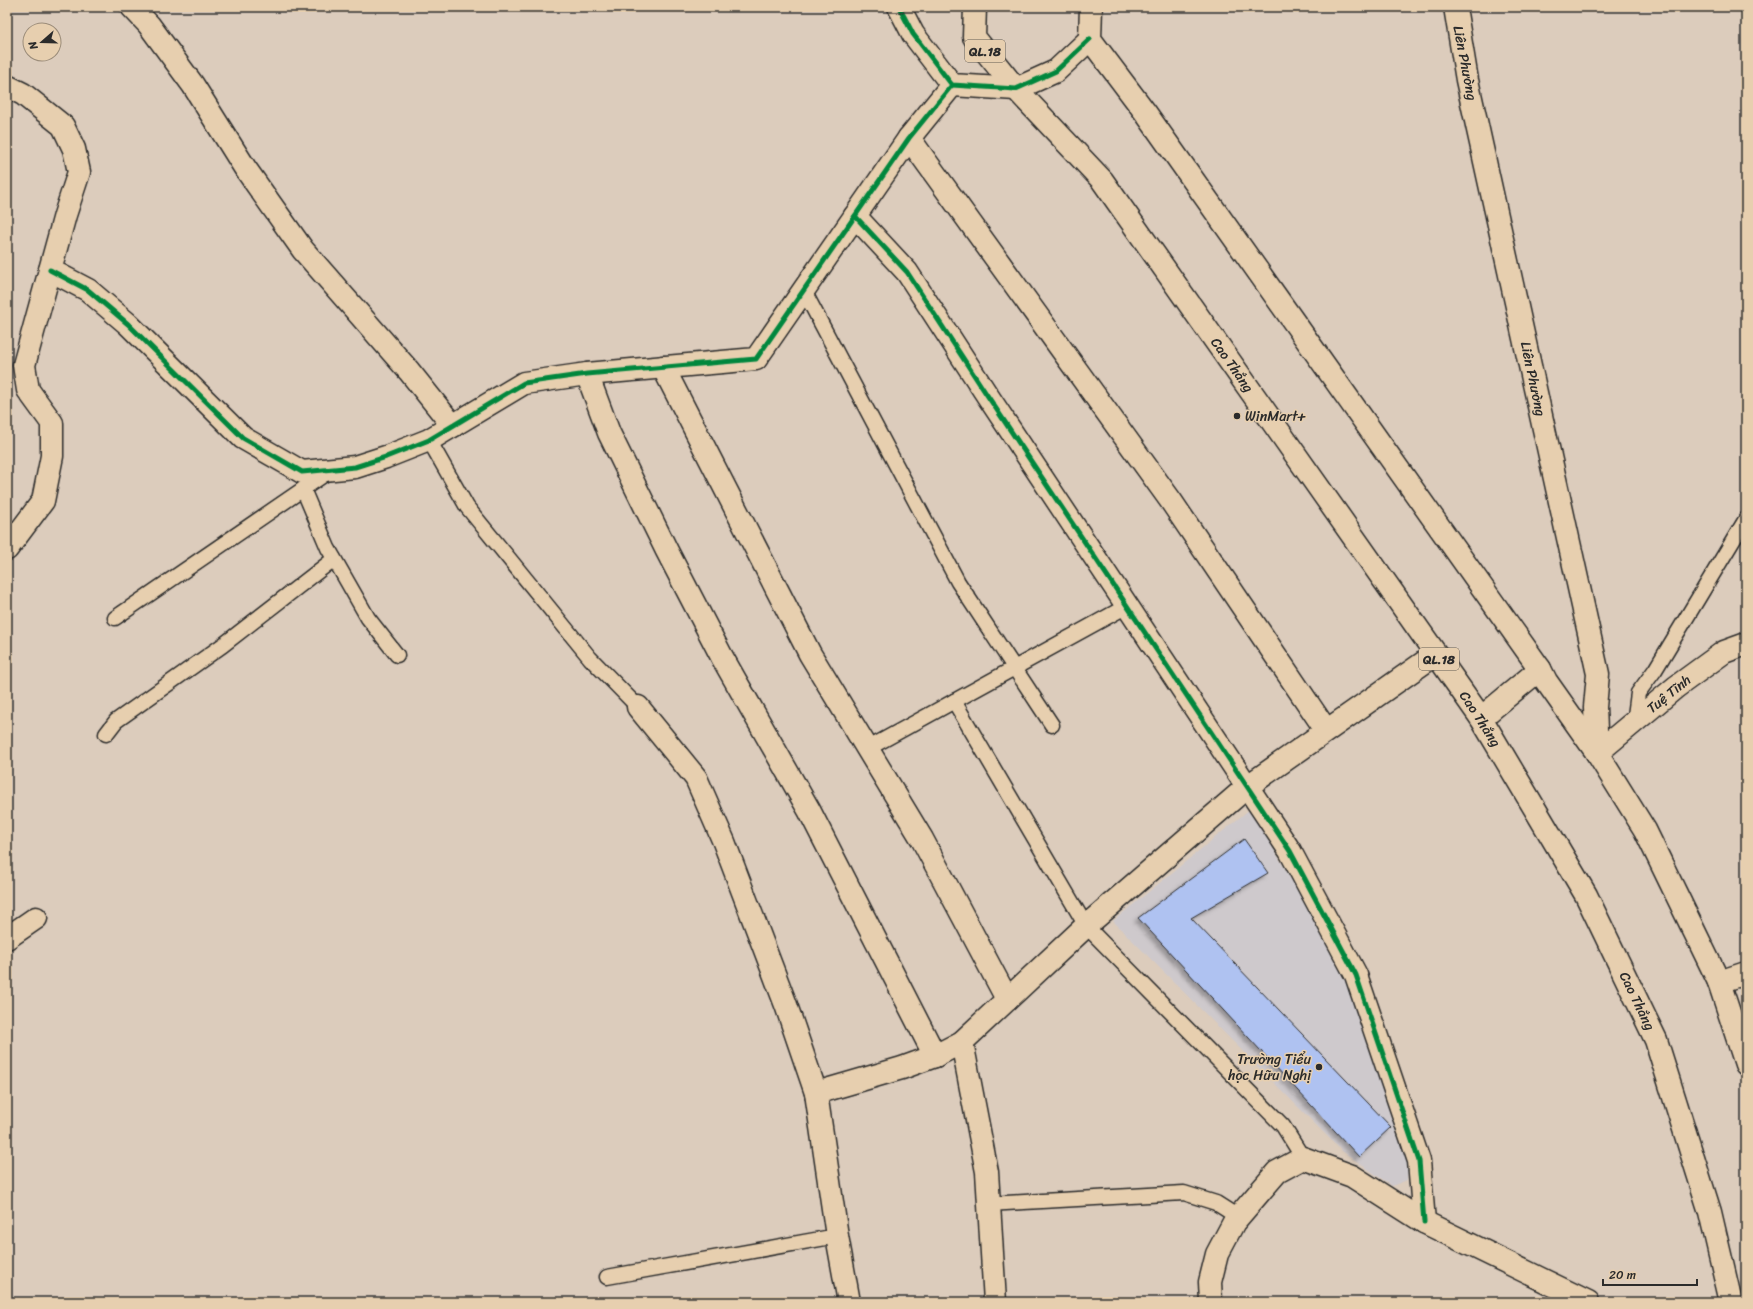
<svg xmlns="http://www.w3.org/2000/svg" width="1753" height="1309" viewBox="0 0 1753 1309" font-family="Sriracha,sans-serif">
<defs>
<filter id="shadow"><feDropShadow dx="-3.5" dy="3.5" stdDeviation="2" flood-color="#0004"/></filter>
</defs>
<rect width="100%" height="100%" fill="#dcccbc"/>
<filter id="ink" filterUnits="userSpaceOnUse"><feTurbulence type="fractalNoise" baseFrequency=".025" numOctaves="2"/><feDisplacementMap in="SourceGraphic" scale="8" xChannelSelector="R" yChannelSelector="G"/><feConvolveMatrix kernelMatrix="1 2 1 2 8 2 1 2 1" color-interpolation-filters="sRGB"/></filter>
<g filter="url(#ink)">
<polygon fill="#cec9cc" points="1250,809 1342,965 1408,1159 1407,1180 1392,1186 1342,1151 1113,921"/>
<polygon fill="#afc2f1" stroke="#2b2b2b" filter="url(#shadow)" points="1244,839 1268,873 1191,918 1391,1127 1359,1157 1138,918"/>
<g fill="none" stroke-linecap="round" stroke-linejoin="round">
<g stroke="#2b2b2b" stroke-width="17">
<g id="service">
<polyline points="804,291 958,582 1052,725"/>
<polyline points="429,440 467,507 590,658 638,707"/>
<polyline points="303,489 328,548 368,618 397,655"/>
<polyline points="115,618 328,472"/>
<polyline points="954,701 1086,926 1283,1126 1303,1158"/>
<polyline points="1634,723 1638,693 1655,670 1746,519"/>
<polyline points="106,734 116,721 223,645 334,559"/>
<polyline points="867,749 1127,606"/>
<polyline points="989,1204 1184,1193 1216,1203 1238,1217"/>
<polyline points="607,1277 837,1236"/>
</g>
</g>
<g stroke="#2b2b2b" stroke-width="25">
<g id="minor">
<polyline points="132,7 149,25 193,85 245,168 303,250 409,371 453,426"/>
<polyline points="1455,7 1467,80 1598,674 1595,707 1597,753"/>
<polyline points="7,86 23,94 63,126 74,149 79,172 65,215 24,365 28,390 52,423 52,456 43,501 7,549"/>
<polyline points="909,138 1171,501 1326,730"/>
<polyline points="855,216 907,272 987,395 1290,851 1356,975 1419,1161 1424,1222"/>
<polyline points="50,270 88,290 128,324 243,438 302,472 355,467 386,457 429,440 524,383 587,374 756,359 909,138 952,85"/>
<polyline points="663,367 810,654 922,839 1007,999"/>
<polyline points="587,374 609,433 667,551 722,657 809,810 935,1056"/>
<polyline points="638,707 696,778 724,842 786,1005 816,1093 837,1236 849,1302"/>
<polyline points="1597,753 1676,687 1724,652 1746,644"/>
<polyline points="7,938 36,918"/>
<polyline points="1719,982 1746,973"/>
<polyline points="962,1042 987,1172 995,1302"/>
<polyline points="816,1093 902,1068 935,1056 962,1042 1086,926 1248,786 1436,654"/>
<polyline points="1211,1302 1210,1282 1217,1254 1234,1222 1277,1172 1303,1158 1352,1176 1424,1222 1588,1302"/>
</g>
</g>
<g stroke="#2b2b2b" stroke-width="25">
<polyline id="secondary" points="899,7 913,34 952,85 1016,89 1056,71 1090,39"/>
</g>
<g stroke="#2b2b2b" stroke-width="25">
<g id="primary">
<polyline points="975,7 974,37 1016,89 1102,180 1481,718 1586,895 1656,1040 1710,1212 1731,1302"/>
<polyline points="1091,7 1090,39 1145,112 1540,669 1546,681 1597,753 1645,830 1719,982 1746,1064"/>
</g>
</g>
<g stroke="#2b2b2b" stroke-width="25">
<polyline id="trunk" points="1481,718 1540,669"/>
</g>
<use href="#service" stroke="#e7cfaf" stroke-width="14"/>
<use href="#minor" stroke="#e7cfaf" stroke-width="22"/>
<use href="#secondary" stroke="#e7cfaf" stroke-width="22"/>
<use href="#primary" stroke="#e7cfaf" stroke-width="22"/>
<use href="#trunk" stroke="#e7cfaf" stroke-width="22"/>
<g stroke="#e7cfaf" stroke-width="8">
<g id="cycleway">
<polyline points="899,7 913,34 952,85 1016,89 1056,71 1090,39"/>
<polyline points="855,216 907,272 987,395 1290,851 1356,975 1419,1161 1424,1222"/>
<polyline points="50,270 88,290 128,324 243,438 302,472 355,467 386,457 429,440 524,383 587,374 756,359 909,138 952,85"/>
</g>
</g>
<use href="#cycleway" stroke="#00873e" stroke-width="5"/>
</g>
</g>
<g fill="#2b2b2b" stroke="#e7cfaf" stroke-width="1.5">
<circle cx="1237" cy="416" r="4"/>
<circle cx="1319" cy="1067" r="4"/>
</g>
<g text-anchor="middle" dominant-baseline="central" stroke-width="3" stroke-linejoin="round" paint-order="stroke">
<g fill="#e7cfaf" stroke="#635c53" stroke-width="1">
<rect x="965" y="40" width="40" height="22" rx="3"/>
<rect x="1419" y="648" width="40" height="22" rx="3"/>
</g>
<g font-size="13" font-weight="bold" fill="#2b2b2b">
<text x="985" y="51">QL.18</text>
<text x="1439" y="659">QL.18</text>
</g>
<g font-size="14" fill="#2b2b2b" stroke="#e7cfaf">
<text transform="translate(1465 63) rotate(79)">Liên Phường</text>
<text transform="translate(1232 365) rotate(55)">Cao Thắng</text>
<text transform="translate(1533 379) rotate(78)">Liên Phường</text>
<text transform="translate(1669 694) rotate(-39)">Tuệ Tĩnh</text>
<text transform="translate(1480 719) rotate(57)">Cao Thắng</text>
<text transform="translate(1637 1001) rotate(64)">Cao Thắng</text>
</g>
<g font-size="14" fill="#2b2b2b" stroke="#e7cfaf" text-anchor="start">
<text x="1245" y="416">WinMart+</text>
<text x="1311" y="1059" text-anchor="end">Trường Tiểu<tspan x="1311" dy="16">học Hữu Nghị</tspan></text>
</g>
</g>
<rect width="1753" height="1309" fill="none" stroke="#e7cfaf" stroke-width="24"/>
<rect x="12" y="12" width="1729" height="1285" fill="none" stroke="#2b2b2b" stroke-width="1.5" filter="url(#ink)"/>
<g transform="translate(42 42) rotate(250)"><circle r="19" fill="#e7cfaf" stroke="#9c8d7a"/>
<path d="M0-3L7 15L0 10L-7 15Z" fill="#2b2b2b"/>
<text y="-6" font-size="11" font-weight="bold" text-anchor="middle" fill="#2b2b2b">N</text>
</g>
<path d="M1603 1279v6h94v-6" fill="none" stroke="#2b2b2b" stroke-width="2"/>
<text x="1609" y="1279" font-size="12" fill="#2b2b2b" stroke="#e7cfaf" stroke-width="3" paint-order="stroke">20 m</text>
</svg>
